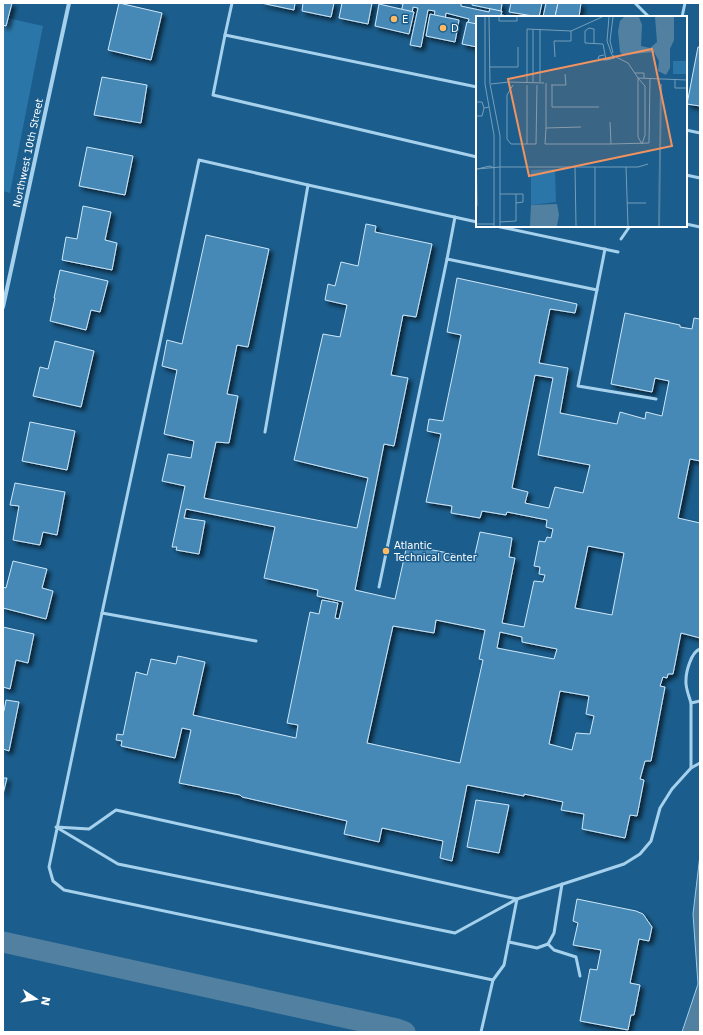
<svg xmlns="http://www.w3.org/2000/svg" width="703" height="1035" viewBox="0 0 703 1035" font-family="'DejaVu Sans',sans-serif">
<defs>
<filter id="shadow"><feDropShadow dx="3.5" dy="3.5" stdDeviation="2" flood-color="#0009"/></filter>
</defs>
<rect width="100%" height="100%" fill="#1b5d8c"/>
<polygon fill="#2b76a8" points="3,17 43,26 10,193 3,191"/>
<polygon fill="#5280a1" stroke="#99ceef" points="700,855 700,1032 682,1032 698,984 693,914"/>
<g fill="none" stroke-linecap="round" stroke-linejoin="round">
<polyline stroke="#5280a1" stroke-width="21" points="3,942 397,1029 405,1032"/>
</g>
<g fill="#4789b6" stroke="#cce7fa" fill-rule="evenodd" filter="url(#shadow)">
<polygon points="3,3 12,3 6,26 3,25"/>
<polygon points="119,3 162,13 151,60 108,50"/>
<polygon points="261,3 295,3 294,10"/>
<polygon points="303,3 334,3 331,17 302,11"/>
<polygon points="342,3 372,3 368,24 339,18"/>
<polygon points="396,3 461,3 461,6 489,12 490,8 502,11 501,15 513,17 477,17 477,25 468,23 469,19 446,13 445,19 434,16 435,11 428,10 421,47 410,45 418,8 413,7 412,14 401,12 403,4"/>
<polygon points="472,3 502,3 501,11 472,5"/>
<polygon points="511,3 542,3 539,17 509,12"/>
<polygon points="546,3 558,3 555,17 543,17"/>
<polygon points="558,3 581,3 579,17 555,17"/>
<polygon points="379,4 414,12 409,34 375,26"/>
<polygon points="430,14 459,20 455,42 426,36"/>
<polygon points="467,22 477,24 477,47 462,44"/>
<polygon points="698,47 700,47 700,106 687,104"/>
<polygon points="102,77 147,85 141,123 94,115"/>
<polygon points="87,147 133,156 125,195 79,186"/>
<polygon points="83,206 111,212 105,240 117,243 112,270 62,260 66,237 77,239"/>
<path d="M366,224l10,2 -1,6 57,12 -16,73 -13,-2 -12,60 17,3 -14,68 -10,-2 -29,146 40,9 12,-54 67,13 6,-26 32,6 -3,19 6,1 -13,65 22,4 10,-46 9,1 2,-7 -6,-1 1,-7 -6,-1 5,-25 6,1 2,-5 4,1 2,-9 -7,-2 1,-7 -40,-8 -1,3 -24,-4 -2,7 -29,-5 1,-7 -26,-4 15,-68 -14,-3 2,-12 14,2 18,-86 -14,-3 10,-54 120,26 -2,9 -25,-4 -11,54 29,5 -8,45 57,11 3,-12 25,7 1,-7 16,4 7,-35 -14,-3 -3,14 -41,-8 14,-71 55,12v2l12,2 2,-11 6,1v142l-10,-2 -12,59 22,5v115l-19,-5 -8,41h-5l-1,4 -4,-1 -3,9 5,1 -14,74h-6l-5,18 4,1 -7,36 -7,-1 -5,23 -43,-9 2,-15 -23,-4 2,-8 -39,-8v2l-57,-11 -15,76 -12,-3 3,-17 -61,-13 -3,14 -35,-8 3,-13 -105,-24 -2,-2 -61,-12 12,-53 -9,-2 -7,30 -54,-12 1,-5 -6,-1 1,-6 6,1 13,-63 11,3 4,-16 25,5 2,-8 27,6 -12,53 103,23 2,-13 -11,-2 23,-111 9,2 3,-14 16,3 -3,15 4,1 4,-17 -26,-6 1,-6 -54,-12 11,-51 -89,-18 -2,9 21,3 -6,33 -23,-4 1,-3h-5l13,-61 -23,-5 6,-27 23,4 3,-17 -30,-7 13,-64 -15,-4 5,-26 15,4 24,-109 63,14 -21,98 -11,-2 -10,49 11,2 -9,47 -13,-1 -12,56 153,30 11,-50 -74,-18 29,-126 17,3 7,-32 -22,-5 3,-16 7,2 6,-24 17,4zM535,375l18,3 -15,77 52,10 -7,28 -28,-6 -6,21 -24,-5 3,-11 -16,-4zM588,546l36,7 -12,62 -37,-7zM436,620l49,10 -6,29 4,1 -23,103 -93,-20 26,-117 41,7zM500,632l22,5v5l35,7 -3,10 -57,-11zM560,691l29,5 -3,18 8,2 -4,18 -14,-1 -4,17 -23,-6z"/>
<polygon points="60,270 108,281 100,312 91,310 86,330 50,321 55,298 54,298"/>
<polygon points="55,341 94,351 81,407 33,396 40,367 48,369"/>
<polygon points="30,422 75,431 67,470 22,461"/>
<polygon points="15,483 65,492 57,535 43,532 40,545 13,540 19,506 10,505"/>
<polygon points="13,561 47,569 42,588 53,591 46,619 3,608 3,587 6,588"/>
<polygon points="3,627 34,634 28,663 16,660 10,689 3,687"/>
<polygon points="6,700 19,702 9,751 3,749 3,711 4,711"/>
<polygon points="3,778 7,778 3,794"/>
<polygon points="476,800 509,805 499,853 467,847"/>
<polygon points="577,899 636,911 643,914 652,927 649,941 639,939 630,983 640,985 634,1015 631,1015 628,1030 580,1021 590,969 597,970 601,950 573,945 578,923 573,921"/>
</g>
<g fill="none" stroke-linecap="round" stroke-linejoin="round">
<g stroke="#a6d1ed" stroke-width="3">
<polyline points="635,3 649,17"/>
<polyline points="682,17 685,3"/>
<polyline points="225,35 232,3"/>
<polyline points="477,87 225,35 213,95 477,157"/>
<polyline points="686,130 700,133"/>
<polyline points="686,175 700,178"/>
<polyline points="686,224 700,227"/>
<polyline points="496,226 618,252"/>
<polyline points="621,239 630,226"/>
<polyline points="605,249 578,386 656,399"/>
<polyline points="447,259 455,217"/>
<polyline points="265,432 308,185 477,222"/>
<polyline points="379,587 447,259 597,290"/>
<polyline points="102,613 199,160 308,185"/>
<polyline points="256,641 102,613 49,867 53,881 64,890 493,980"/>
<path d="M691,703c-2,-7 -6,-16 -5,-23 0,-8 5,-28 14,-31"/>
<polyline points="691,768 691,703 700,701"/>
<polygon points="116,810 517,899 455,933 118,864 56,827 89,829"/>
<polyline points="509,942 537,948 548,944 554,933 562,884"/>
<polyline points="548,944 554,950 576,957 580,976"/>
<polyline points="481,1032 493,980 504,965 517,899 624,864 640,854 651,841 660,808 672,789 691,768 700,763"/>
</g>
<polyline stroke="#a6d1ed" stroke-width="4" points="3,307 69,3"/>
</g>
<g fill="#ffba62" stroke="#1b5d8c" stroke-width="1.5">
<circle cx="394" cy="19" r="4"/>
<circle cx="443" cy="28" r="4"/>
<circle cx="386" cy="551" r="4"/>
</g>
<g text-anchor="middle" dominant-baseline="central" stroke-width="3" stroke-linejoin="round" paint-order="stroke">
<g font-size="10" fill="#fff" stroke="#1b5d8c" text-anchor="start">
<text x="402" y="19">E</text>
<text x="451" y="28">D</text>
<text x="394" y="545">Atlantic<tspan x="394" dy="12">Technical Center</tspan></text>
</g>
<g font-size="10" fill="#fff" stroke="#1b5d8c">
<text transform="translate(28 153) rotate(-78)">Northwest 10th Street</text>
</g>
</g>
<g transform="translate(476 16)">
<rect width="211" height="211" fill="#1b5d8c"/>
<path d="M197,45h14v13h-14zM79,153l1,33 -25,3v-35z" fill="#2b76a8"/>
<path d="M148,1h15l3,8 -1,21 9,2 7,-6 -2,-25h19v23l-4,9v19l-4,7 -8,-4 1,-10 -5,-9 -31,3 -3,-3 -2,-21 2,-10zM81,188l2,11 -2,11h-27l1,-21z" fill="#5280a1"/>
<path fill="none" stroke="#5280a1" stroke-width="2" d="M183,210l2,-142"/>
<path fill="none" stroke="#769eba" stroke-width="1" d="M9,1v67l9,51v91M13,1l1,67 10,52v90M23,1v4h18v-4M133,1l-2,24 5,14 16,8 10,15 49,2M137,1l-3,24 3,12M64,13v53M95,15l31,-14M118,27v-14l-5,-1 -4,3v12l18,1 3,16 9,-2M0,35v25M128,39l-5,1 -1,3 8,1M13,51h29v-20M159,57h9v5M162,62l7,8v49l-3,9 -4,-7zM199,64v8h12M51,66v-53l44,2v10h-17l1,16M57,66v-53M70,67v45l35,-1M15,68l18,-2 35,1M37,69l-6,10v44l4,5h16M51,69v59h9l1,-59M75,69h15l-1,-11M76,69v22h47M0,86h6l2,6M0,100h6l2,-8 5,-1M134,106l1,22 38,-1 1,-64M70,112l-1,16h66M0,120l1,70M99,151l1,59M119,151v59M150,151l2,59M1,153l23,-2h138l10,-3M1,153l13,-3 4,2M24,178h16v27l-16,1M40,178h7v8l-7,1M151,187h19M0,208h18"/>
<path fill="#f09361" fill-opacity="0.15" stroke="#f09361" stroke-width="2" d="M176,33l20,97 -143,30 -21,-97z"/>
<rect width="211" height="211" fill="none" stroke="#fff" stroke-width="2"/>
</g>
<rect width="703" height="1035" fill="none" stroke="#ffffff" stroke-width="8"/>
<g transform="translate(36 999) rotate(102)" stroke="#1b5d8c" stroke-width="3" paint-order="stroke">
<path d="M0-3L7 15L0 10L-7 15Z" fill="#ffffff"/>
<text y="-6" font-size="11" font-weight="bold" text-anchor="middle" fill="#ffffff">N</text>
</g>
</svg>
